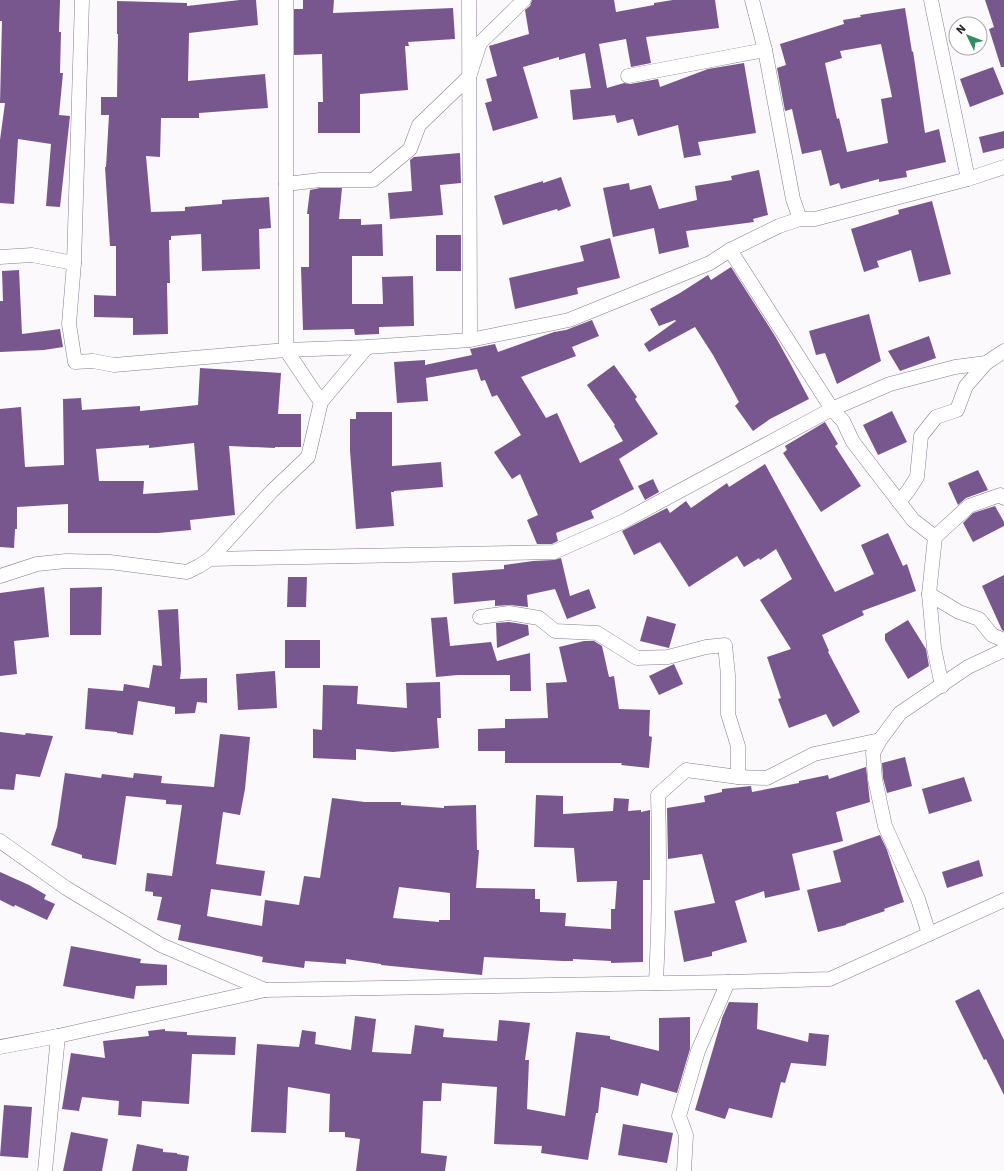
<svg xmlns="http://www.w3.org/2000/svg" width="1004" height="1171" viewBox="0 0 1004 1171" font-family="'IBM Plex Sans',sans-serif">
<rect width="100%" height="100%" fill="#fcf9fd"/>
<g fill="#78578f" fill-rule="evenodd">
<polygon points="0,0 60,0 59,32 61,32 60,73 63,73 59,115 70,116 60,207 46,206 51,144 18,139 14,204 0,203 0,140 5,103 0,103 2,21 0,21"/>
<polygon points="240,0 256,0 258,25 189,33 188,81 265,74 268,108 199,113 199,118 161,118 160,157 146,156 151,212 185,211 185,207 222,204 222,200 269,197 271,228 259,229 260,269 202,271 201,234 171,236 171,240 169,240 170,283 167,283 168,334 133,335 133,318 94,317 94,295 116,296 116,246 110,246 105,167 106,167 109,115 101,115 101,97 117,97 118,34 117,34 117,1 187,3 187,6"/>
<polygon points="303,0 334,0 333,13 453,8 455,39 408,42 409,46 405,46 408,90 360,94 360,133 318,133 318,102 323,102 322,54 294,55 294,9 303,9"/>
<polygon points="532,0 614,0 616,12 654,5 654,3 673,0 715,0 719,28 646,37 651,63 631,67 626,39 599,44 607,88 624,83 630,84 658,79 660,87 708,69 744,63 756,133 698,142 701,155 684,158 678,125 638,136 633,119 617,123 615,115 573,120 570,90 591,88 585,53 559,60 559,57 523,67 538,118 493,131 485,103 492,101 486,79 497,76 489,46 529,34 525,10 530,6"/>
<polygon points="985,0 1004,0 1004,67 1001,67 989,29 994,27"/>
<path d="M905,8l7,44 1,-1 12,82 14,-4 7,33 -40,9 1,6 -28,5v-3l-38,10 -2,-6 -9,3 -9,-36 -19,4 -10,-45 -7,2 -8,-43 9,-3 -6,-21 64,-20 -1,-4 18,-3 -1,-2zM881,44l11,53 -11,2 7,44 -41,9 -8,-34 -2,1 -12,-56 17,-5 -2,-7z"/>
<polygon points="993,67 1004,94 970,107 960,79"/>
<polygon points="1004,131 1004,148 983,153 979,137"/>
<polygon points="460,153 461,183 440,185 443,215 390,219 388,193 412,191 410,160 414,157"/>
<polygon points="759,170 768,215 753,219 754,222 686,231 689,247 659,254 654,228 613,237 603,188 629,183 630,190 651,185 659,209 697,200 695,186 732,180 731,176"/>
<polygon points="561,177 571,206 558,211 557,209 503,225 494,196 543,181 543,183"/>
<polygon points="320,188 342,188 339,219 361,219 361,225 382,224 383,256 352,256 352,304 383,304 382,277 413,276 414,326 379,327 379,334 355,335 354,329 303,330 301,267 309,267 309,214 307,214 310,190"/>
<polygon points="932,201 951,274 919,282 911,250 877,261 879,267 864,272 851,229 899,214 898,210"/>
<rect x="436" y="235" width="25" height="36"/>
<polygon points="610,238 620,278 577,288 578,294 515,309 509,278 584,261 580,246"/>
<polygon points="731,267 775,336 790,363 809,399 770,419 753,431 735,406 739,402 713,355 695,327 649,352 644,344 676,321 675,320 659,326 650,309 680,293 708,275 711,280"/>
<polygon points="19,270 22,334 60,329 63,347 44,350 0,352 0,301 3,301 2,271"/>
<polygon points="869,314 881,361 837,384 825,353 816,355 809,331"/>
<polygon points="592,320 599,336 572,347 576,356 521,377 546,418 557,413 580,463 623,441 614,426 615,425 587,385 614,365 637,397 635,399 658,434 619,459 634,489 591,511 594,518 556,533 558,541 552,544 537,544 527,520 538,515 520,474 512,479 494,452 521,435 497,395 492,397 485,380 481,381 477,369 426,378 428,401 397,403 394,362 425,360 425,365 472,355 470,349 495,344 498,352 554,332 566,330"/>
<polygon points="929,336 936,358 900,371 888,351"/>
<path d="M200,368l81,5 -3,41h23v33h-26v1l-46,-2 6,69 -45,5 1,10 -33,3h-90v-29l-51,3v22h-2l-1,19 -14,-1v-138l21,-2 4,60 39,-2 -1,-66 18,-1 1,12 58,-4v5l58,-6zM194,443l4,47 -55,4 1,-13h-45l-3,-32 53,-4v3z"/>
<polygon points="892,411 907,442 878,455 863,425"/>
<polygon points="356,412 392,412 392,466 441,462 443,487 394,491 394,492 391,492 394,526 356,529 350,451 350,419 356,419"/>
<polygon points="825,422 838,444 835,446 861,486 821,512 783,453 787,450 785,446"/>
<polygon points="765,464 835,592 874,574 861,545 888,533 903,566 907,564 916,591 862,611 864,615 822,635 829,651 828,652 860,712 833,727 826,714 789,728 778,699 781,698 767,657 791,649 760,600 792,579 776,549 760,560 759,558 744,567 737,556 689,587 660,542 634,555 622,531 667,508 670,513 686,501 691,508 727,483 729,487"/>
<polygon points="978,470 988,490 966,498 958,505 948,483"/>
<polygon points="653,479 659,492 645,500 638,486"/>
<polygon points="995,506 1004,522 1004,526 973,542 963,523 973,513"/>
<polygon points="561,558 570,596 589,589 596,608 567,619 555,589 527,595 528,607 510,605 495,606 495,600 454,604 452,573 504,569 504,565 533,561 554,560"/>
<polygon points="1004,575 1004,631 1002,630 982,586"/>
<polygon points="288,577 307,577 306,607 287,607"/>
<polygon points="44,587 49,637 14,641 17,674 0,676 0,593"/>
<polygon points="102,587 101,635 70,635 70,588"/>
<polygon points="178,609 181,670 180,679 207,678 207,703 197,702 195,713 175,714 175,707 138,701 133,735 117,733 117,732 85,729 88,688 123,691 124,684 149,688 153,665 162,666 158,610"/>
<polygon points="647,616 676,624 669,648 640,641"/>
<polygon points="447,617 450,646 491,642 497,661 530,653 531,691 510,691 510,675 458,675 436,677 431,618"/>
<polygon points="908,620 926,649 929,666 908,679 885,640 885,634"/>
<polygon points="509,622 528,625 529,635 497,648 496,623"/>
<rect x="285" y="640" width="35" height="28"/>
<polygon points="584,641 594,641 602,646 609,677 614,676 619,709 650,710 649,736 652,737 649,768 621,765 622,763 505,763 505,751 478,751 478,729 505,728 505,719 548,718 546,683 567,682 559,647"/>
<polygon points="674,664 683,684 659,695 649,676"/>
<polygon points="275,671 277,708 238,710 236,674"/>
<polygon points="440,682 441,718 437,718 439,748 393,752 356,749 356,760 313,758 313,729 322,730 323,685 358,686 357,704 407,708 406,683"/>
<polygon points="0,732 25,735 26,733 53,736 40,777 16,774 14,790 0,789"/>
<path d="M220,734l30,3 -5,52 -5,26 -17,-3 -7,52 49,7 -4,25 -50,-7 -4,27 55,10 3,-26 34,5 5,-29 16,2 12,-80 33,4h36v3l43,3v-2l32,-1 1,45h2l-3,38 59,1v10h5v13l26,1 -1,13 46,3v-20h4l2,-28 -40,1 -3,-34 -40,-1 2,-52 27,1v18l50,-3 1,-13 15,1 -1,12 13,-1v2l9,-2v70h-7v82l-32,1v-2l-38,-2v2h-10l-79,-4 -2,18 -101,-10v-1l-35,-5v5l-41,-3 -1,7 -42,-6 1,-5 -85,-17 3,-15 -24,-5 5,-23 -9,-1v-4l-8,-1 2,-18 25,3 10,-71 -16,-1v-4l-40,-4 -10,69 -34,-7v-3l-31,-10 6,-18 8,-54 36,5 1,-4 31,4 1,-5 28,3 -1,7 53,4zM399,887l51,6v27h-11v2l-46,-4z"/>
<polygon points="905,757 912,786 887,793 883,778 882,763"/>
<polygon points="866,767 870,802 836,812 843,841 792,854 800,890 765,898 764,891 735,901 747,942 712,952 712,956 684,962 674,911 715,903 702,854 668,859 667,808 705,802 704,796 722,792 722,789 751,786 752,792 799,783 799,781 828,775 829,779"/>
<polygon points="964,777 972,801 929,814 922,789"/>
<polygon points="880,835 887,850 904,902 884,909 885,911 846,924 846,925 818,932 807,890 841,882 833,851"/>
<polygon points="979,860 983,876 947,888 942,872"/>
<polygon points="0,872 29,885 46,895 44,899 55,904 47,920 15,905 14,907 0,900"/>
<polygon points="71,946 141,959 140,963 167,965 167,985 136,986 134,999 63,986"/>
<polygon points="979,989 1004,1040 1004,1095 986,1059 984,1060 955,1001"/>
<polygon points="729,1002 758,1003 757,1029 808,1042 809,1033 829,1035 826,1066 791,1063 785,1083 781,1082 772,1118 729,1108 725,1119 695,1110 721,1022 722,1018"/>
<polygon points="355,1016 376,1019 372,1052 411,1054 415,1025 444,1029 443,1037 497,1041 499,1020 530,1023 525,1060 529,1060 527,1109 565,1116 576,1032 610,1036 610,1039 659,1051 659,1018 690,1017 690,1049 677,1093 641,1083 638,1096 601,1087 598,1113 596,1113 588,1160 541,1153 542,1146 494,1144 497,1087 442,1083 441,1101 423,1101 421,1153 447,1156 445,1171 356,1171 360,1139 345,1137 345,1132 329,1132 330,1094 288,1087 286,1133 251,1132 257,1044 299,1047 302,1030 316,1032 315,1044 351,1050"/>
<polygon points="165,1029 165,1031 187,1032 187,1035 236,1037 235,1055 192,1054 189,1104 142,1101 141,1117 118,1115 119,1101 82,1097 79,1111 62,1109 71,1053 105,1058 103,1041 149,1036 148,1031"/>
<polygon points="4,1105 32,1107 28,1158 0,1156"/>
<polygon points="623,1124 673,1133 667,1163 618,1155"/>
<polygon points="71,1132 108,1139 102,1171 63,1171"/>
<polygon points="137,1144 163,1149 163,1152 177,1153 177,1154 189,1156 187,1171 132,1171"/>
</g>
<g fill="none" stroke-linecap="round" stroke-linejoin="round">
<g stroke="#877e8f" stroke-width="15">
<g id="street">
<polyline points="82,0 74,263 69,324 75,362 93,361 114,365 286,350 367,347 470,340 569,320 710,263 730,250 779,226 800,219 815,219 968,179 1004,167"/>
<polyline points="286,0 286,350 321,402"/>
<polyline points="469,0 470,340"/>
<polyline points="752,0 765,50 793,199 800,219"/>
<polyline points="931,0 968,179"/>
<polyline points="628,76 765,50"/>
<polyline points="286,184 320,180 373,180 410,149 419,125 469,77 480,43 524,0"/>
<polyline points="730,250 832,409 843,421 853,442 913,520 935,537"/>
<polyline points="0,257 32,255 74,263"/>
<polyline points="899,502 908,491 917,477 921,436 936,417 957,410 966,386 986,363"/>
<polyline points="210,559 272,491 308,457 321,402 367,347"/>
<polyline points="0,576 37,564 66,561 110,562 187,572 199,566 210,559 554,552 622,522 832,409 890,384 955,367 986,363 1004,351"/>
<polyline points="929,594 959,612 979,619 992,635 1004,640"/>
<polyline points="480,617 509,613 539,618 555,631 597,633 637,658 668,657 706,647 725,645 728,675 728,714 738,746 738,777"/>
<polyline points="942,686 934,648 929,594 935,537 969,506 1000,495 1004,498"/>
<polyline points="0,841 66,888 161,945 265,990"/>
<polyline points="929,934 918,899 885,826 875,779 873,753 880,740 900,713 968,667 1004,650"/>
<path d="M656,983c3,-64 4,-124 2,-188l28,-25 52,7 29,1 47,-24 66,-14"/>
<polyline points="0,1047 58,1036 265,990 728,982 830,979 1004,900"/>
<polyline points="45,1171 58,1036"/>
<polyline points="684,1171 686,1135 679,1116 698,1051 728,982"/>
</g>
</g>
<use href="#street" stroke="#fff" stroke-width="14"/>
</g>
<g transform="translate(968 36) rotate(313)"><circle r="19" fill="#ffffff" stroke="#a9a7aa"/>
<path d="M0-3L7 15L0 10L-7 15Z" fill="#318d64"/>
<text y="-6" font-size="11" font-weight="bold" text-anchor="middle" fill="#28242b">N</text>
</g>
</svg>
